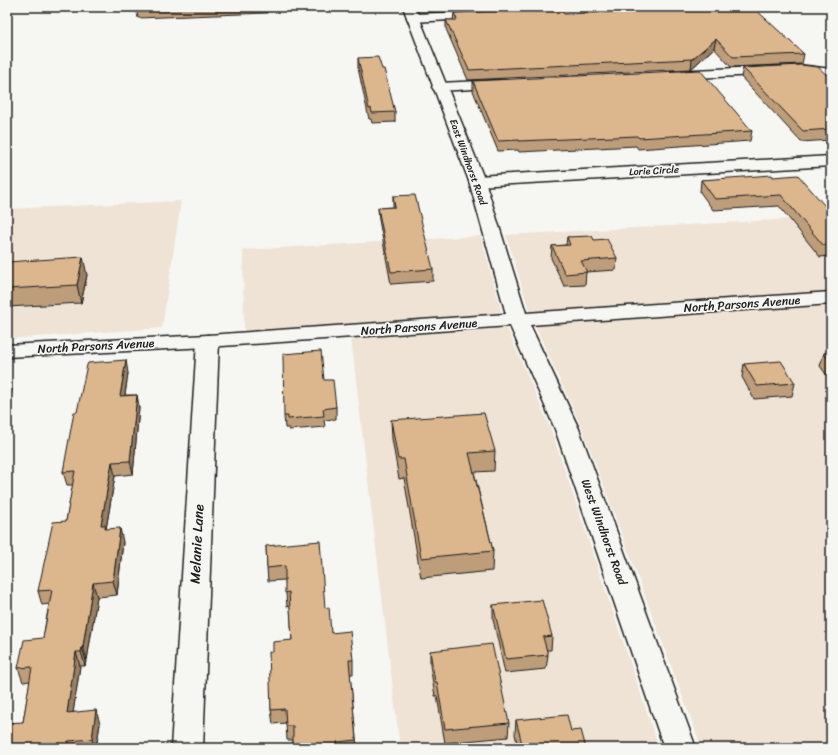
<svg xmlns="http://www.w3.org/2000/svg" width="838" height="755" viewBox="0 0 838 755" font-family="Sriracha,sans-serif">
<rect width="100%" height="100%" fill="#f6f6f2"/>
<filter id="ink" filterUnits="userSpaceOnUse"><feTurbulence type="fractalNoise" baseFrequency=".025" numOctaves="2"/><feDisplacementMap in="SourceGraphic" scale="8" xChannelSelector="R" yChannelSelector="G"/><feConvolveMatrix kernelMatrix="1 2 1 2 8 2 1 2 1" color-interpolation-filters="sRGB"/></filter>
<g filter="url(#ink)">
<g fill="#eee3d4">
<polygon points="181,201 162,328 7,339 7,209"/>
<polygon points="831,217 831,291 530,312 506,235"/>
<polygon points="481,236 502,314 244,331 243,250"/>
<polygon points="831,305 831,748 702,748 582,428 535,326"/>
<polygon points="507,328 551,430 659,748 400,748 351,338"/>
</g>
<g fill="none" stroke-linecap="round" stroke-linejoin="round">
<g stroke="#1c1c1c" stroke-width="3">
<g id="street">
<polygon points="585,7 675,7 673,10 669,11 532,17 528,16 526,13 528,10 532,9"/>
<polygon points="484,11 488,12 490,15 488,18 413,22 409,21 407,18 409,15 413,14"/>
<polygon points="799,65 831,69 831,77 799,73 673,79 668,78 666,75 668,72 673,71"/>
<polygon points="503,80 508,81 510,84 508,87 439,91 434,90 432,87 434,84 439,83"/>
<polygon points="831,156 831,166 477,186 471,185 469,181 471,177 477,176"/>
<polygon points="208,335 215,337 219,341 203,748 171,748 197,341 201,337"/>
</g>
</g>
<g stroke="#1c1c1c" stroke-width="3">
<polygon id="secondary" points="403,7 415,7 485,181 526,313 831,292 831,304 530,325 579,429 696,748 664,748 555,429 510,326 208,347 7,357 7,345 208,335 506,314 469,181"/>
</g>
<use href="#street" fill="#f6f6f2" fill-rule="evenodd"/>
<use href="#secondary" fill="#f6f6f2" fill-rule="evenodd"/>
</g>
<g fill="#bd9d7a" stroke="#1c1c1c">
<polygon points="136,7 267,7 267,13 138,18"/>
<polygon points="447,7 547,7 449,11"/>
<polygon points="629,7 741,7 804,54 802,64 731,67 714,48 691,69 468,80 446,29 446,20 453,20 454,13 564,14 629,11"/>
<polygon points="358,58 382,69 395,112 395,122 372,123 371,119 369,119 358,68"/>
<polygon points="743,68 831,79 831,140 801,142 741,77"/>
<polygon points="473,81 752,131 750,141 638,149 636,146 519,152 518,150 498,151 473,91"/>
<polygon points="773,177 831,213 831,256 820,257 779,206 713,210 700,192 701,180"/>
<polygon points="393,196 433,269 433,281 391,284 379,220 378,208 393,207"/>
<polygon points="567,237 594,240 617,258 616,270 586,272 585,285 564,286 551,258 552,246 566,245"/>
<polygon points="7,262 87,275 81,303 7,307"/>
<polygon points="831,348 831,381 820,366 824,353 830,352"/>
<polygon points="744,364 795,383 792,396 754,399 742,377"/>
<polygon points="128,373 125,395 137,395 139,408 133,474 115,476 106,529 123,542 117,595 97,597 87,660 86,661 85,666 80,666 73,712 100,724 96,748 7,748 23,722 30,681 23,682 18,668 43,638 49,604 42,605 38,591 66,521 73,485 67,485 63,472 77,412"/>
<polygon points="324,380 336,407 336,419 324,420 325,427 289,430 289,428 285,428 284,416"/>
<polygon points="391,420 495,451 494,471 474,472 493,551 492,571 421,578 404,478 399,479 392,439"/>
<polygon points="266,546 325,608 331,633 353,660 353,674 350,674 357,748 293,748 293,740 287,740 286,723 273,724 271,710 273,652 292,640 290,606 287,607 285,580 268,581 267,568"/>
<polygon points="493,605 552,636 551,650 546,650 548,655 546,669 505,673 493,619"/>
<polygon points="430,651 509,723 508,737 445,743 437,696 435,696 430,665"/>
<polygon points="516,720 571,731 586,748 518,748 515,734"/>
</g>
<g fill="#9a8063" stroke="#1c1c1c">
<polygon points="716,39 714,48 691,69 692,59"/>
<polygon points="83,257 87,275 81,303 77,285"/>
<polygon points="126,360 128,373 123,409 120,396"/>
<polygon points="8,377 12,390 7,408 7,382"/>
<polygon points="137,395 139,408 133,474 130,461"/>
<polygon points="112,462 115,476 106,529 109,539 101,525"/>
<polygon points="120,528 123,542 117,595 113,581"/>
<polygon points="93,583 97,597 87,660 83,646"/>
<polygon points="82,647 86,661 85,666 81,652"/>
<polygon points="76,652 80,666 71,727 67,713"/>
<polygon points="96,710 100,724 96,748 94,748 92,739"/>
<polygon points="68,741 71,748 67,748"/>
</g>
<g fill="#dcb78e" stroke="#1c1c1c">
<polygon points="631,7 741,7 742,8 754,8 804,54 733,57 716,39 692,59 469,70 446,20 457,20 454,13 560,8 564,14 634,11"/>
<polygon points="378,57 382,69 384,69 395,112 372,113 371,108 369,109 358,58"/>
<polygon points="801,65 818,67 831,79 831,129 803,131 743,68"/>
<polygon points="700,70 752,131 639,138 637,136 519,141 519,140 498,141 473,81"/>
<polygon points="772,175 773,177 798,175 831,213 831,245 823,245 781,195 715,199 701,180"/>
<polygon points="415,195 433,269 391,272 378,208 395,207 393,196"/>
<polygon points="592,236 594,240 607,239 617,258 581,261 587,272 565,274 552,246 570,245 567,237"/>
<polygon points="83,257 77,285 7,289 7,262"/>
<polygon points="321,351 324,380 333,380 336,407 323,409 324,416 288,419 288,416 284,416 283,354"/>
<polygon points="831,352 831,363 824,353"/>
<polygon points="126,360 120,396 137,395 130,461 112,462 101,525 105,525 105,529 120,528 113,581 93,583 83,646 82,647 81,652 76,652 67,713 96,710 92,739 68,741 67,748 7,748 7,723 23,722 32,667 18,668 24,640 43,638 52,590 38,591 53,522 66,521 75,471 63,472 74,412 77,412 87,365 88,363"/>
<polygon points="781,361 795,383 757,386 744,364"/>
<polygon points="484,413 495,451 469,453 493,551 421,558 404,459 398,459 391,420"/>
<polygon points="320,541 325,608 329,607 331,633 350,631 353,660 349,660 356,740 337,742 338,748 293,748 293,726 286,726 285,709 271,710 269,652 273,652 273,642 292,640 289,592 285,593 285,566 267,568 266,546"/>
<polygon points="542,600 552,636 543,637 548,655 506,659 493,605"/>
<polygon points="492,644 509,723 445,729 437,682 435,682 430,651"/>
<polygon points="567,715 571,731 581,730 586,748 523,748 516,720"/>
</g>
</g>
<g text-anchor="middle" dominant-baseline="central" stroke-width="3.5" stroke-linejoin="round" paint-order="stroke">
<g font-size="10" fill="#1c1c1c" stroke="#f6f6f2">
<text transform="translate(468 162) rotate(70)">East Windhorst Road</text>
<text transform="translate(654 171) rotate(-3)">Lorie Circle</text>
</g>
<g font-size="12" fill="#1c1c1c" stroke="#f6f6f2">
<text transform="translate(742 304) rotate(-4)">North Parsons Avenue</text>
<text transform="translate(419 327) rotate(-4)">North Parsons Avenue</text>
<text transform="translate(96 346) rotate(-3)">North Parsons Avenue</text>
<text transform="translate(604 532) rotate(70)">West Windhorst Road</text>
</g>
<g font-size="14" fill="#1c1c1c" stroke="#f6f6f2">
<text transform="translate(197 544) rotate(-87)">Melanie Lane</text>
</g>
</g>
<rect width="838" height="755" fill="none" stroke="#f6f6f2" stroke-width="24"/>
<rect x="12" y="12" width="814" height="731" fill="none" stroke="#1c1c1c" stroke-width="1.5" filter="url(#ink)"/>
</svg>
